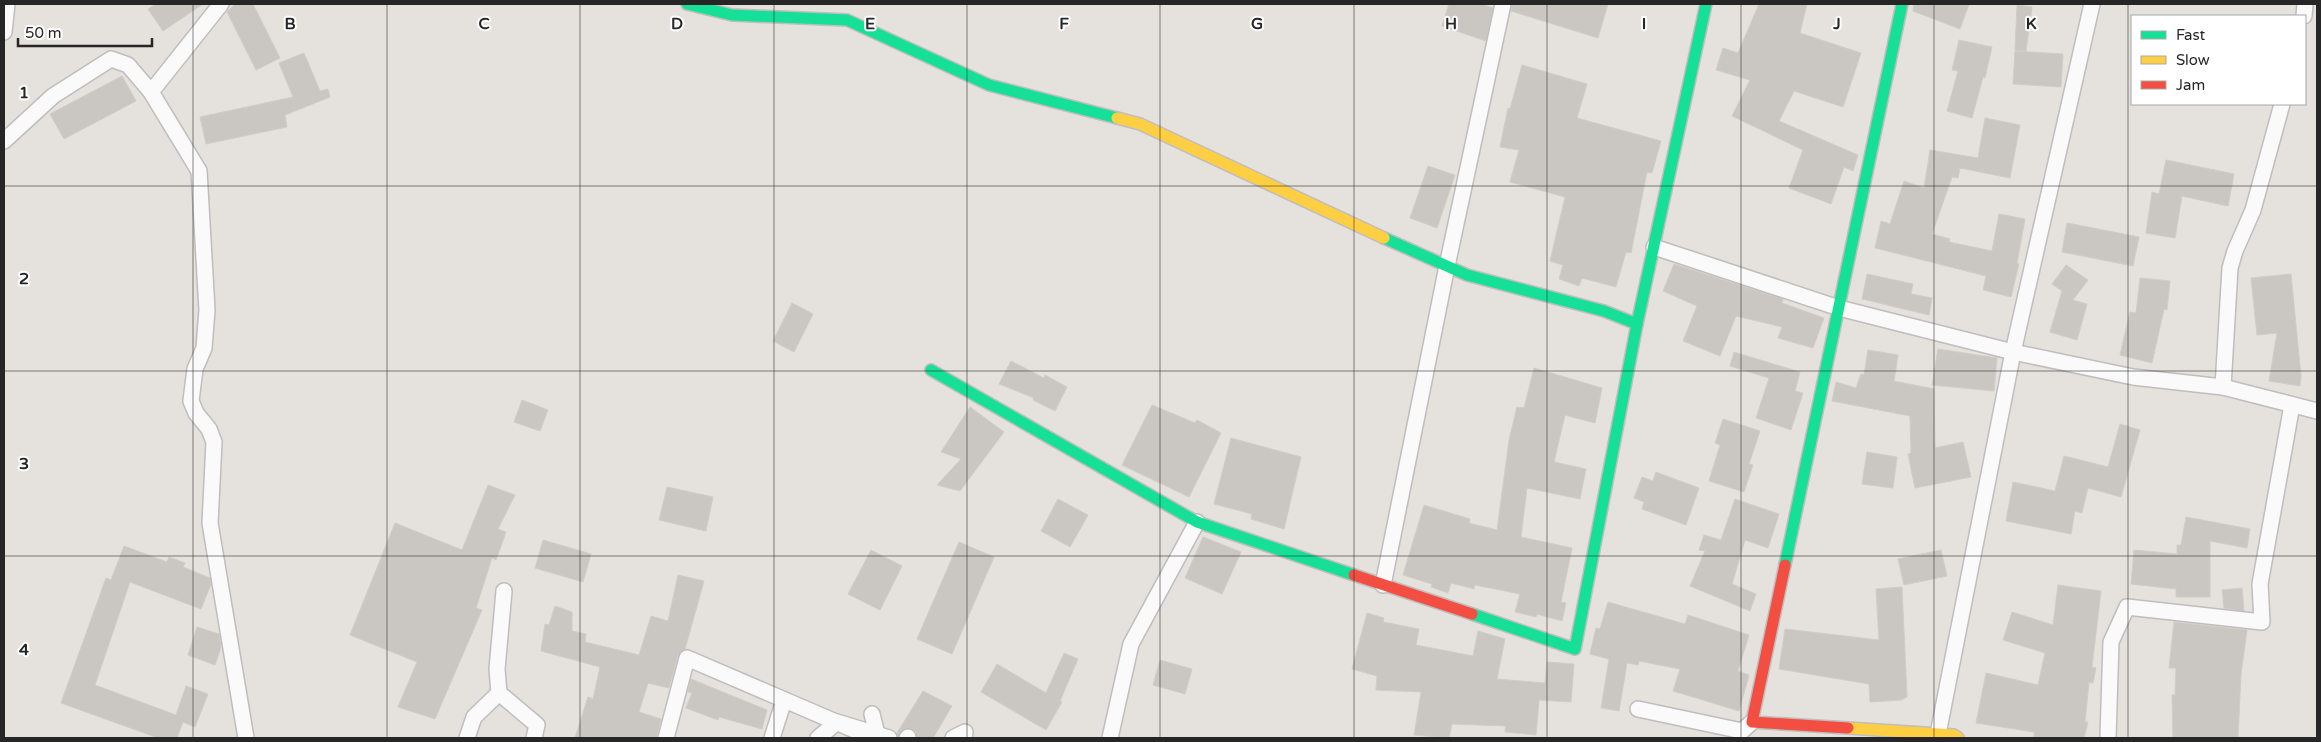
<svg xmlns="http://www.w3.org/2000/svg" width="2321" height="742" viewBox="0 0 2321 742" font-family="'Varela Round',sans-serif">
<rect width="100%" height="100%" fill="#e5e1dc"/>
<g fill="#cac7c3" stroke="#d0cdc8">
<polygon points="156,4 203,4 163,31 148,9"/>
<polygon points="235,4 253,4 280,58 256,70 227,12"/>
<polygon points="1449,4 1481,4 1493,8 1486,41 1442,26"/>
<polygon points="1512,4 1608,4 1598,38 1511,11"/>
<polygon points="1759,4 1807,4 1800,33 1861,53 1843,107 1794,91 1779,121 1858,155 1853,171 1844,167 1831,204 1789,188 1803,150 1732,116 1750,80 1716,70 1723,48 1738,53"/>
<polygon points="1914,4 1969,4 1960,29 1913,11"/>
<polygon points="2017,5 2032,7 2026,51 2015,50"/>
<polygon points="1959,40 1992,47 1985,78 1983,77 1972,118 1947,111 1958,71 1952,70"/>
<polygon points="2015,51 2063,54 2061,87 2013,84"/>
<polygon points="304,53 320,91 328,89 330,97 285,115 287,127 206,144 200,117 293,97 279,63"/>
<polygon points="1522,65 1587,84 1577,118 1661,141 1652,173 1647,172 1631,253 1626,252 1616,287 1582,278 1579,286 1559,279 1563,265 1550,261 1565,197 1510,182 1519,150 1500,147 1508,108 1510,109"/>
<polygon points="122,76 136,101 64,139 50,114"/>
<polygon points="1985,118 2020,125 2010,178 1960,168 1958,178 1952,177 1932,234 1950,239 1949,242 1992,251 1999,214 2025,219 2017,263 2019,264 2011,297 1983,290 1986,276 1875,248 1881,221 1890,224 1904,181 1924,188 1930,150 1978,158"/>
<polygon points="2166,160 2234,174 2228,206 2182,196 2175,238 2146,233 2152,192 2159,194"/>
<polygon points="1428,166 1455,175 1437,228 1410,218"/>
<polygon points="2067,223 2139,237 2133,266 2062,252"/>
<polygon points="1674,264 1783,299 1782,303 1824,318 1813,348 1778,338 1782,327 1736,316 1720,356 1683,341 1697,306 1663,291"/>
<polygon points="2066,265 2088,280 2073,300 2087,304 2077,340 2050,332 2062,291 2052,284"/>
<polygon points="1867,274 1913,284 1911,294 1932,298 1929,315 1862,299"/>
<polygon points="2291,274 2301,376 2300,386 2269,381 2277,333 2257,335 2251,278"/>
<polygon points="2140,278 2170,281 2167,310 2164,309 2152,363 2120,355 2130,312 2136,313"/>
<polygon points="792,303 813,314 794,352 773,341"/>
<polygon points="1938,349 1997,358 1994,391 1932,385"/>
<polygon points="1868,350 1898,355 1894,381 1934,389 1935,448 1963,442 1971,477 1915,488 1908,454 1911,453 1910,416 1832,401 1836,382 1856,388 1861,374 1864,375"/>
<polygon points="1734,352 1800,372 1795,391 1803,393 1791,430 1756,418 1769,378 1730,366"/>
<polygon points="1011,361 1044,378 1045,375 1067,387 1055,411 1033,400 1034,398 999,384"/>
<polygon points="1534,368 1602,388 1595,423 1565,415 1554,462 1586,469 1580,499 1527,488 1521,537 1572,548 1561,602 1566,603 1562,621 1537,614 1536,617 1515,612 1520,594 1475,585 1474,589 1451,583 1448,593 1431,587 1432,584 1403,575 1424,505 1470,519 1469,523 1497,530 1509,440 1517,407 1524,408"/>
<polygon points="522,400 548,410 540,431 514,422"/>
<polygon points="1152,405 1195,423 1197,420 1221,433 1189,497 1122,465"/>
<polygon points="970,407 1004,432 960,491 937,485 961,459 941,452"/>
<polygon points="1723,419 1760,431 1749,464 1753,465 1744,492 1709,481 1720,445 1715,443"/>
<polygon points="2120,424 2140,430 2121,497 2088,488 2082,513 2075,511 2071,534 2006,521 2013,482 2055,491 2064,456 2108,467"/>
<polygon points="1231,438 1301,457 1284,529 1251,519 1252,514 1214,504"/>
<polygon points="1867,452 1897,457 1893,488 1862,484"/>
<polygon points="1656,472 1699,488 1686,525 1642,509 1644,502 1634,498 1642,477 1653,481"/>
<polygon points="488,485 515,495 498,529 506,532 496,560 492,558 476,608 482,610 435,719 398,707 417,662 350,635 395,523 462,550"/>
<polygon points="667,487 713,497 706,531 659,520"/>
<polygon points="1058,499 1088,515 1070,547 1041,531"/>
<polygon points="1735,499 1779,514 1768,548 1745,540 1732,584 1756,594 1750,611 1690,586 1705,551 1699,550 1704,535 1721,540"/>
<polygon points="2186,517 2250,529 2247,548 2210,541 2210,597 2176,597 2176,589 2131,584 2134,550 2177,554 2177,545 2181,545"/>
<polygon points="1203,537 1241,552 1222,594 1185,578"/>
<polygon points="543,540 591,554 583,582 535,568"/>
<polygon points="959,542 994,557 952,654 917,639"/>
<polygon points="124,546 167,562 169,557 185,563 183,567 210,578 211,584 201,609 130,582 95,685 176,715 186,686 208,694 195,727 183,722 177,738 158,738 61,703 106,578 111,580"/>
<polygon points="871,550 902,566 880,610 848,594"/>
<polygon points="1941,550 1947,576 1904,585 1898,559"/>
<polygon points="678,575 704,581 685,649 678,655 669,688 648,683 639,712 661,719 656,738 575,738 588,697 593,699 600,667 541,651 545,624 549,625 555,606 572,612 572,631 586,634 585,642 639,655 651,616 668,621"/>
<polygon points="2058,585 2101,591 2092,667 2096,668 2093,683 2089,682 2085,722 2088,722 2084,738 2034,738 2034,732 1976,723 1986,673 2038,685 2045,653 2003,640 2012,612 2053,625"/>
<polygon points="1902,587 1907,697 1901,700 1870,702 1869,684 1779,669 1785,629 1879,640 1876,589"/>
<polygon points="2242,588 2244,611 2224,608 2222,590"/>
<polygon points="1608,602 1685,624 1688,615 1749,635 1738,671 1749,675 1739,711 1673,691 1680,669 1639,661 1638,665 1627,663 1619,711 1601,708 1609,659 1590,654 1596,628 1600,629"/>
<polygon points="1367,613 1384,618 1383,622 1419,629 1416,645 1473,656 1478,631 1505,639 1497,679 1545,683 1547,662 1574,664 1571,702 1539,700 1536,735 1505,732 1506,726 1452,724 1449,738 1414,735 1421,692 1376,690 1377,676 1352,669"/>
<polygon points="2174,622 2247,630 2241,674 2238,738 2173,738 2172,695 2175,695 2176,668 2169,668"/>
<polygon points="197,627 219,634 221,647 215,665 188,655"/>
<polygon points="1064,653 1078,659 1060,701 1062,702 1046,730 981,692 997,664 1046,693"/>
<polygon points="1160,660 1192,669 1185,694 1153,685"/>
<polygon points="691,679 767,710 762,729 719,717 718,720 686,708 692,693 688,692"/>
<polygon points="923,691 952,706 933,738 917,738 915,731 910,728 902,730 898,736 897,733"/>
</g>
<g fill="none" stroke-linecap="round" stroke-linejoin="round">
<g stroke="#bfbdbd" stroke-width="18">
<g id="street">
<polyline points="2304,16 2305,4"/>
<polyline points="4,32 7,4"/>
<polyline points="151,92 199,171 207,310 204,348 195,369 191,401 196,413 209,429 214,442 210,523 246,738"/>
<polyline points="4,141 53,96 111,59 128,65 151,92 221,4"/>
<polyline points="1654,247 1839,308 2013,352 2133,377 2223,387 2317,411"/>
<polyline points="2223,387 2230,268 2235,251 2253,210 2282,104"/>
<polyline points="1383,585 1447,266 1503,4"/>
<polyline points="504,591 497,669 499,693 537,725 534,738"/>
<polyline points="1638,709 1742,731 1752,722"/>
<polyline points="872,714 877,734"/>
<polyline points="1938,734 2013,352 2092,4"/>
<polyline points="467,738 474,717 499,693"/>
<polyline points="666,738 687,658 873,738"/>
<polyline points="772,738 784,700"/>
<polyline points="818,738 837,722 889,738"/>
<polyline points="907,738 908,737"/>
<polyline points="953,738 965,732 964,738"/>
<polyline points="1110,738 1131,644 1197,522"/>
<polyline points="2108,738 2111,642 2127,607 2262,622 2260,584 2292,405"/>
</g>
</g>
<g stroke="#bfbdbd" stroke-width="14">
<g id="fast">
<polyline points="687,4 732,15 847,20 989,85 1117,118"/>
<polyline points="1384,238 1467,275 1604,311 1637,324 1706,4"/>
<polyline points="931,370 1197,522 1354,575"/>
<polyline points="1785,565 1902,4"/>
<polyline points="1472,614 1575,649 1637,324"/>
</g>
</g>
<g stroke="#bfbdbd" stroke-width="14">
<g id="slow">
<polyline points="1117,118 1140,124 1384,238"/>
<polyline points="1848,728 1954,735 1958,738"/>
</g>
</g>
<g stroke="#bfbdbd" stroke-width="14">
<g id="jam">
<polyline points="1785,565 1752,722 1848,728"/>
<polyline points="1354,575 1472,614"/>
</g>
</g>
<use href="#street" stroke="#fbfafa" stroke-width="15"/>
<use href="#fast" stroke="#16e098" stroke-width="11"/>
<use href="#slow" stroke="#ffcf43" stroke-width="11"/>
<use href="#jam" stroke="#f24e42" stroke-width="11"/>
</g>
<path fill="none" stroke="#262626" stroke-width="1" stroke-opacity="0.55" d="M193,4v734M387,4v734M580,4v734M774,4v734M967,4v734M1160,4v734M1354,4v734M1547,4v734M1741,4v734M1934,4v734M2128,4v734M4,186h2313M4,371h2313M4,556h2313"/>
<g font-size="16" text-anchor="middle" font-weight="bold" fill="#262626" stroke="#fff" stroke-width="4" stroke-linejoin="round" paint-order="stroke">
<text x="290" y="29">B</text>
<text x="484" y="29">C</text>
<text x="677" y="29">D</text>
<text x="870" y="29">E</text>
<text x="1064" y="29">F</text>
<text x="1257" y="29">G</text>
<text x="1451" y="29">H</text>
<text x="1644" y="29">I</text>
<text x="1837" y="29">J</text>
<text x="2031" y="29">K</text>
<text x="24" y="98">1</text>
<text x="24" y="284">2</text>
<text x="24" y="469">3</text>
<text x="24" y="655">4</text>
</g>
<rect width="2321" height="742" fill="none" stroke="#262626" stroke-width="10"/>
<rect x="2131" y="15" width="175" height="90" fill="#ffffff" stroke="#a8a8a8"/>
<rect x="2141" y="31" width="25" height="8" fill="#16e098" stroke="#a8a8a8"/>
<text x="2176" y="40" font-size="15" fill="#262626">Fast</text>
<rect x="2141" y="56" width="25" height="8" fill="#ffcf43" stroke="#a8a8a8"/>
<text x="2176" y="65" font-size="15" fill="#262626">Slow</text>
<rect x="2141" y="81" width="25" height="8" fill="#f24e42" stroke="#a8a8a8"/>
<text x="2176" y="90" font-size="15" fill="#262626">Jam</text>
<path d="M18 38v8h134v-8" fill="none" stroke="#262626" stroke-width="2.5"/>
<text x="25" y="38" font-size="15" fill="#262626" stroke="#ffffff" stroke-width="4" paint-order="stroke">50 m</text>
</svg>
